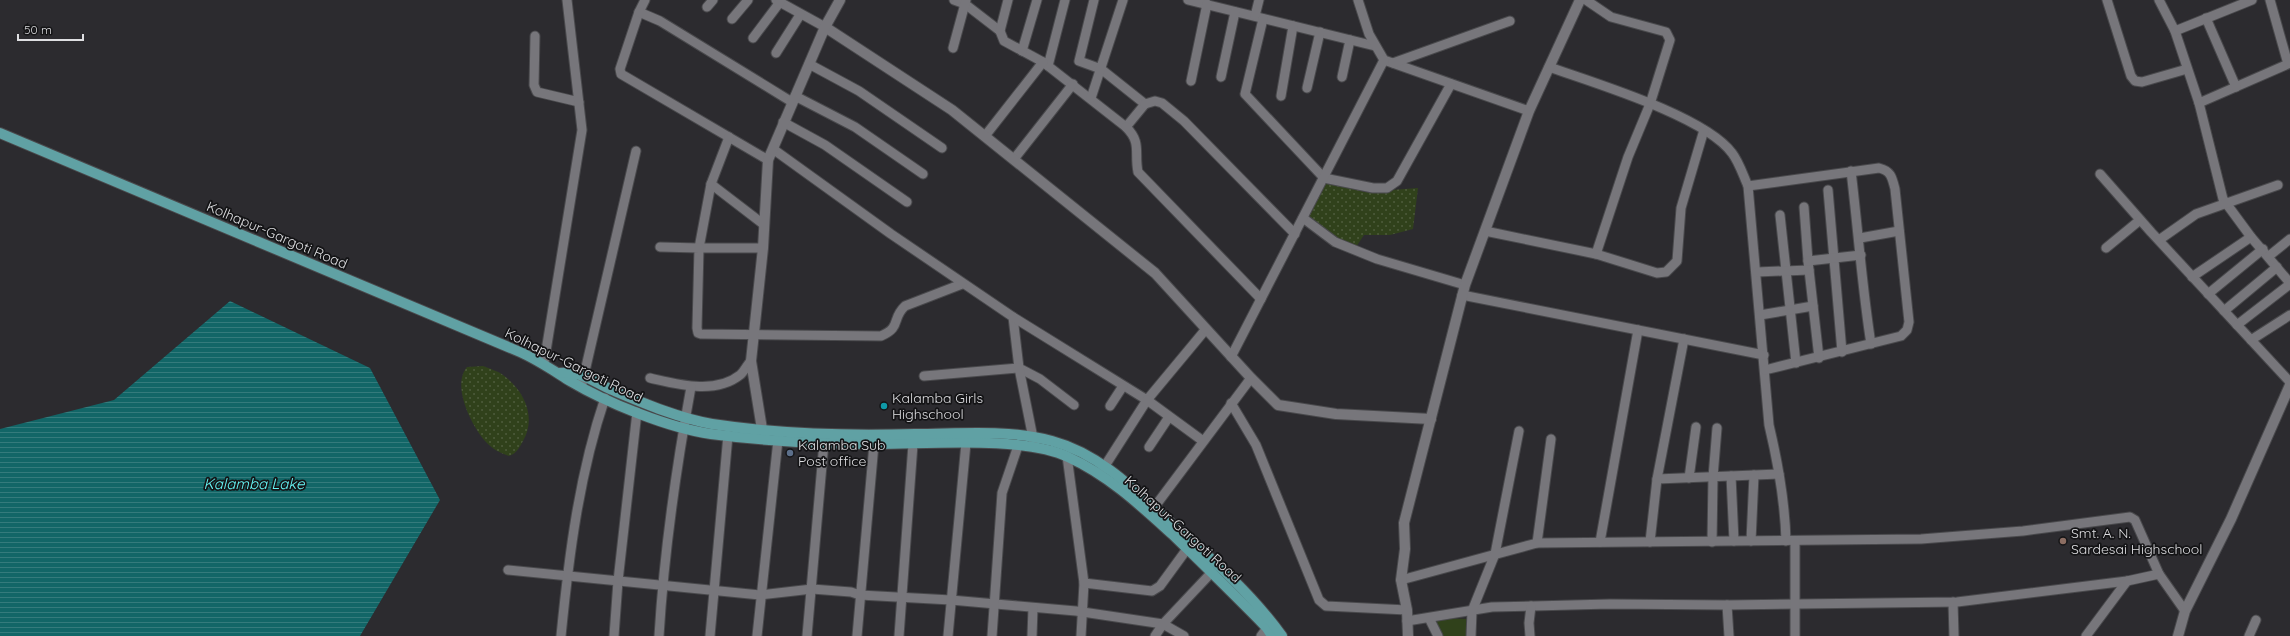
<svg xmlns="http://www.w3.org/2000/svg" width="2290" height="636" viewBox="0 0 2290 636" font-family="Quicksand,sans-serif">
<defs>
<pattern id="park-dots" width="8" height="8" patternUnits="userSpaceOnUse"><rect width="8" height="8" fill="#30411b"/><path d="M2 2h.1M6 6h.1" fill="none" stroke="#4e5c3c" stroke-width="1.8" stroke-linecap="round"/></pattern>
<pattern id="water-rules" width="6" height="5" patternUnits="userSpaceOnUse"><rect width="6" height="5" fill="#126667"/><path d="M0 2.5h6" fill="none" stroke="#347b7c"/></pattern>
</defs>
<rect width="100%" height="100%" fill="#2c2b2f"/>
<polygon fill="#30411b" points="1429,618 1471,619 1471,636 1441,636"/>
<g fill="url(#park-dots)">
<polygon points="1327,181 1365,192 1418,188 1413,229 1390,235 1364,235 1356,247 1337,239 1308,216"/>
<path d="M483,366c7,3 15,5 20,9 21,15 34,42 20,66 -4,7 -6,12 -14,15 -9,-3 -17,-7 -24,-15 -13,-15 -34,-55 -18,-74z"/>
</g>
<polygon fill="url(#water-rules)" points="230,301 370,368 440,500 360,636 0,636 0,429 114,400"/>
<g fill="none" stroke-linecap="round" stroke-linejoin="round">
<g stroke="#49494c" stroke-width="11">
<g id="street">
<polyline points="645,0 639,12 620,69 621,74 768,160"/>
<polyline points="776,0 825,27"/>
<polyline points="954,0 965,4 1000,31"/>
<polyline points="1008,0 1000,31 1004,41 1043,62 1126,127 1145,104 1101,69 1079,61 1094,0"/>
<polyline points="1188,0 1375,46"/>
<polyline points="1358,0 1369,34 1384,60 1529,111"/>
<polyline points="1586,0 1611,17 1666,32 1670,40 1650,104 1628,157 1596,254"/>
<polyline points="2107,0 2131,76 2135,81 2142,82 2187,69"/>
<polyline points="2159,0 2175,31 2199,103 2288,64 2270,0"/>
<polyline points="707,7 713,0"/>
<polyline points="639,12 660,21 792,102"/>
<polyline points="1255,16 1259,0"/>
<polyline points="2206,18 2236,87"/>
<polyline points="732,19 748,0"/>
<polyline points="1263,19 1245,94 1324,178 1373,188 1387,188 1397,181 1451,84"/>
<polyline points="2175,31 2252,0"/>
<polyline points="535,36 534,85 537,92 579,102"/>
<polyline points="753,38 780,2"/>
<polyline points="953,48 966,0"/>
<polyline points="1022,51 1037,0"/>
<polyline points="776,53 800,15"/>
<polyline points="1393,63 1510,21"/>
<polyline points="809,64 859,91 942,148"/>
<polyline points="1048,66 1065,0"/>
<path d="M1549,67c45,16 156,49 183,86 7,9 11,22 16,33l21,239c9,38 16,77 17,116"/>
<polyline points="1221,77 1235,12"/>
<polyline points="1342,77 1350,40"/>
<polyline points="1191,81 1207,4"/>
<polyline points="1307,88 1320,32"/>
<polyline points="795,96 855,127 923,174"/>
<polyline points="1281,96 1293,26"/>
<polyline points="1091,98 1123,0"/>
<polyline points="2199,103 2223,199 2251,237 2290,283"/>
<polyline points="1145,104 1155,101 1162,103 1184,121 1295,234"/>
<polyline points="783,122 825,145 907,202"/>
<path d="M1126,127c16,16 8,25 12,45l123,127"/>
<polyline points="985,136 1043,62"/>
<polyline points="729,137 711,184 699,248 763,248"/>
<polyline points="773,149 891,234 1013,317 1019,368 1040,379 1074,405"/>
<polyline points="1014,159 1073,84"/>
<path d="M1851,171c7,58 11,116 20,173"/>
<polyline points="2100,174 2151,232 2290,382"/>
<polyline points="711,184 763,224"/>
<path d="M1748,186l131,-18c12,3 13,9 16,21l14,133 -2,8 -6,6 -136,34"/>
<polyline points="1828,190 1842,352"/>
<polyline points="1804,207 1808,261 1819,358"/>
<polyline points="1780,215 1796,363"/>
<polyline points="1303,218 1335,242 1377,259 1465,285"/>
<polyline points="1485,231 1596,254 1657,273 1666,272 1677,261 1681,208 1704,130"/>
<polyline points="1860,238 1899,231"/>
<polyline points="2159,240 2196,214 2278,185"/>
<path d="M660,247l39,1 -2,80 1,5 3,1 180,2c21,-9 10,-17 24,-30l57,-22"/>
<polyline points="2106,248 2140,220"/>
<polyline points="2269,256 2290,239"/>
<polyline points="1808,261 1861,255"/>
<polyline points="1757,272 1809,270"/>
<polyline points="2192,277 2251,237"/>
<polyline points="2208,294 2263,249"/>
<polyline points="1462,295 1764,355"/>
<polyline points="2224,311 2277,267"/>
<polyline points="1760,315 1813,306"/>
<polyline points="1013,317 1147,400 1206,329"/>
<polyline points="2237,325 2290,284"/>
<polyline points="2251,340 2290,315"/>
<polyline points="1231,357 1384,60"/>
<polyline points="544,363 582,130 567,0"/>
<polyline points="924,376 1019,368 1034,443"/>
<path d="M650,378c27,6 65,17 90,-3 4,-3 7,-10 11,-14"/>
<polyline points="582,384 636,151"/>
<polyline points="1231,403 1256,445 1319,600 1326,606 1407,610"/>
<polyline points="1110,406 1123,386"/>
<polyline points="1149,447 1169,417"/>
<polyline points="1067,456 1084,583 1081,636"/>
<polyline points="1101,472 1147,400 1203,441"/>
<polyline points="1731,476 1734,541"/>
<polyline points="1689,478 1696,427"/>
<polyline points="1657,479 1779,474"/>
<polyline points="1150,513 1251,378"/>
<polyline points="1751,541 1754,475"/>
<polyline points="1600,542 1638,330"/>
<polyline points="1650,542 1657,479 1684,339"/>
<polyline points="1712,542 1713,477 1717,428"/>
<polyline points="1537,543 1551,439"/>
<polyline points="508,570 760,595 812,589 851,592 860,595 951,600 1076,611 1163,624 1184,636"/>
<polyline points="1401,580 1537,543 1921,539 2023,531 2130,517 2135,520 2159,574"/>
<polyline points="1084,583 1152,591 1160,586 1187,549"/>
<polyline points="1953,602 1954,636"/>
<polyline points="1727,605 1729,636"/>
<polyline points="1429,618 1438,636"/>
<polyline points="1407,621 1492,607 1610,604 1727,605 1957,602 2127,581 2159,574 2185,611"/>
<path d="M561,636c8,-81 18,-161 44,-238"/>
<polyline points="614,636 618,581 637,412"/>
<path d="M659,636c5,-83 17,-167 32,-249"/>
<polyline points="710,636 728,435"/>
<polyline points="757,636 778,440"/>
<polyline points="807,636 824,442"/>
<polyline points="857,636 874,444"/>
<polyline points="899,636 913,444"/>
<polyline points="948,636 966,443"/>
<polyline points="992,636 1002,493 1018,446"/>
<polyline points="1032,636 1033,608"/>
<polyline points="1155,636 1163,624 1212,572"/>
<polyline points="1261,636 1267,628"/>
<polyline points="1471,636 1472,611 1495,554 1519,431"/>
<polyline points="1530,636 1529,623 1531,606"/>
<polyline points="1795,636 1795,541"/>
<polyline points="2086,636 2127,581"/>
<polyline points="2249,636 2256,620"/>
</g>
</g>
<g stroke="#49494c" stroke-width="12">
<g id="secondary">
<polyline points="825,27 952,110 1155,273 1251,378 1278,405 1336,414 1431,419"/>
<polyline points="762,429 751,361 763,248 768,160 825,27 840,0"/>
<polyline points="1408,636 1407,610 1401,580 1405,549 1404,523 1465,285 1529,111 1580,0"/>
<polyline points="2178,636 2185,611 2231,519 2290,385"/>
</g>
</g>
<g stroke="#49494c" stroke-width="12">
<g id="primary">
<path d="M0,133l520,219c18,8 34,19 50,29 37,22 99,47 141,53 54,7 112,10 167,10 51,0 146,-8 190,13 40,18 72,48 104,77 32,31 64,62 95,94l5,8"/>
<path d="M559,373c23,-2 33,8 53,17 31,13 66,28 100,34 65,10 137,12 203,10 44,0 93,-5 137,7 49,13 86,52 122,85 39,34 78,68 108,110"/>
</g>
</g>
<use href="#street" stroke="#77767b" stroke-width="9"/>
<use href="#secondary" stroke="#77767b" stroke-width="10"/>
<use href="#primary" stroke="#60a1a4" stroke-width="10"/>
</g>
<circle fill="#0f9aa8" stroke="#141416" stroke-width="1.5" cx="884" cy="406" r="4"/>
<circle fill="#5c6f8a" stroke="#141416" stroke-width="1.5" cx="790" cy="453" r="4"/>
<circle fill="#8d6e63" stroke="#141416" stroke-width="1.5" cx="2063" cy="541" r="4"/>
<g text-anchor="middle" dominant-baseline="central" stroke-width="3.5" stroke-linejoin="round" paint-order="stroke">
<g font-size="14" fill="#dfdfe2" stroke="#141416">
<text transform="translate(277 235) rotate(23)">Kolhapur-Gargoti Road</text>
<text transform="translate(574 365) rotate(26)">Kolhapur-Gargoti Road</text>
<text transform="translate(1183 529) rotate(42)">Kolhapur-Gargoti Road</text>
</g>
<g font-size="14" fill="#dfdfe2" stroke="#141416" text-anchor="start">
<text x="892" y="398">Kalamba Girls<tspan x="892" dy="16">Highschool</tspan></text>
<text x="798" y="445">Kalamba Sub<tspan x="798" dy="16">Post office</tspan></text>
<text x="2071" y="533">Smt. A. N.<tspan x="2071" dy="16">Sardesai Highschool</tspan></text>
</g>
<g font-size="15" font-style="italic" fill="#66f6f6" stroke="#141416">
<text x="254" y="483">Kalamba Lake</text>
</g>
</g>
<path d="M18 34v6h65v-6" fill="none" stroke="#dfdfe2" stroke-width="2"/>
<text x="24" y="34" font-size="12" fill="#dfdfe2" stroke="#141416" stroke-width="3" paint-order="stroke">50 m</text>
</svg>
